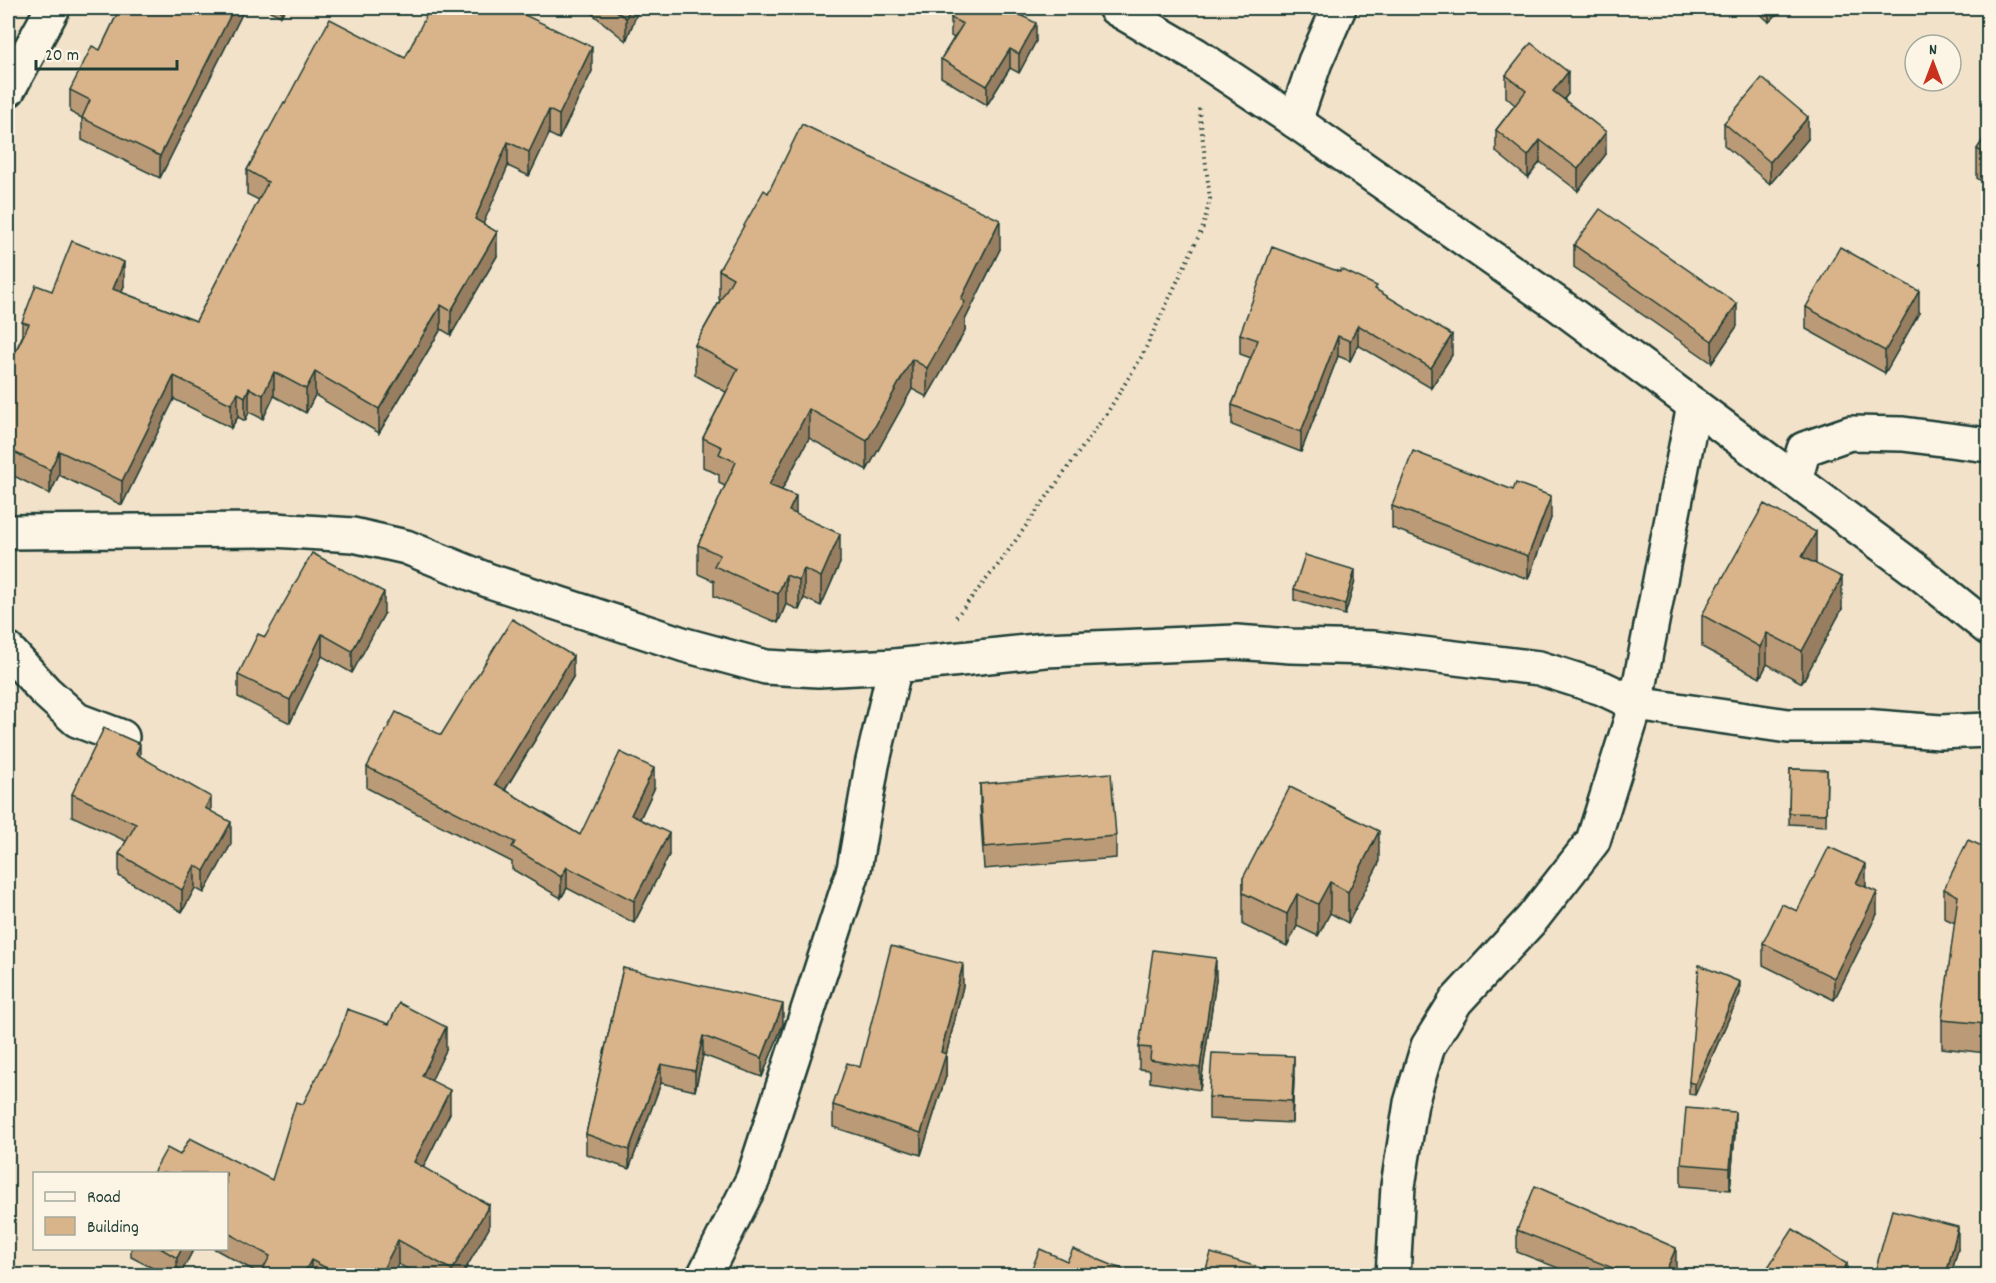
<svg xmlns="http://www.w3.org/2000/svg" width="1996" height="1283" viewBox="0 0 1996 1283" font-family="Dekko,sans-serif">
<rect width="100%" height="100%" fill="#f2e2ca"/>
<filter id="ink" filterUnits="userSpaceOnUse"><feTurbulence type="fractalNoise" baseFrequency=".0167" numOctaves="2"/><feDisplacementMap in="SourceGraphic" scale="12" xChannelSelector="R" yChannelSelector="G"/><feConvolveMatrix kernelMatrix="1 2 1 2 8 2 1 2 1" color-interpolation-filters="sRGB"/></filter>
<g filter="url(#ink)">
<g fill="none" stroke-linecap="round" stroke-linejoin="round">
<g stroke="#1f3d34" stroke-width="38">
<g id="street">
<polyline points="1115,8 1196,55 1295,121 1559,305 1916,570 1988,628"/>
<polyline points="8,90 53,8"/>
<polyline points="1295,121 1315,62 1339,8"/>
<polyline points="1795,480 1804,449 1850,433 1903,434 1988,445"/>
<polyline points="8,532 274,530 353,535 406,547 490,581 685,645 766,667 818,670 895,666 1045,650 1236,642 1291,646 1373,648 1539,668 1602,688 1636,704 1788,726 1863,726 1940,732 1988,730"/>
<polyline points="8,650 45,691 77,720 122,737"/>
<polyline points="704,1276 753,1179 854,869 872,765 895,666"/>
<polyline points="1393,1276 1398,1186 1411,1103 1428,1046 1456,1001 1532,919 1593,841 1636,704 1694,405"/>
</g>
</g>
<polyline stroke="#1f3d34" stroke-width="4" stroke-dasharray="1.5 4.5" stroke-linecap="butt" points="956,617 998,565 1107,413 1142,356 1203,227 1210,199 1199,108"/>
<use href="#street" stroke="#fcf5e5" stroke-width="33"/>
</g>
<g fill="#bb9b77" stroke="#1f3d34" stroke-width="1.5">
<polygon points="120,8 245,8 160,178 82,140 82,118 70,112 70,90 100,50"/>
<polygon points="263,8 286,8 281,16"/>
<polygon points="585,8 639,8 626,41"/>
<polygon points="1754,8 1783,8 1769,22"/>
<polygon points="951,18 1036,41 1019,73 1010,68 987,105 941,77 941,59 954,38 951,36"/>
<polygon points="405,58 592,71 559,139 549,134 529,176 508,166 483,223 497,256 451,335 441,329 379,433 315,395 306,413 274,396 263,419 249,412 245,421 238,417 231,428 174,399 122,505 59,475 50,494 8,473 8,367 22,337 22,322 52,291 124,286 121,292 196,321 259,200 247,194 247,170 285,103"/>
<polygon points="1506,75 1568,94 1564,99 1606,154 1578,191 1540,162 1528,178 1496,152 1496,130 1515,105 1506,97"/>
<polygon points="1724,123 1808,139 1770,184 1724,145"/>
<polygon points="1989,131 1989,186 1977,178 1977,149"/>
<polygon points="768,193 1000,249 965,320 965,331 927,397 912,389 867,470 809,438 782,490 796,514 840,563 821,606 804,598 799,610 786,604 778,623 714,596 714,581 698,574 698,545 725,486 719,483 719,475 703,467 703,438 726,392 695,375 695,345 720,300 719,299 719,270"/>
<polygon points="1574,245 1737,326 1712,363 1574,267"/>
<polygon points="1377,290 1452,355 1431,388 1358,345 1350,361 1338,356 1301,452 1232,425 1232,405 1251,358 1240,354 1240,334"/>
<polygon points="1806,307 1919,313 1885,373 1806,329"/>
<polygon points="1392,506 1551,518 1528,579 1392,528"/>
<polygon points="1816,564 1842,609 1802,683 1767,664 1760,678 1702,647 1702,615"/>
<polygon points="1355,581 1345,615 1294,600 1294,589"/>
<polygon points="384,614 352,673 322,656 290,723 238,697 238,675 265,637"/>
<polygon points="573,677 505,790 580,835 654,789 640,819 669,855 634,923 567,888 561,898 512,869 512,862 367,788 367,767"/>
<polygon points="140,757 211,811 231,844 204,893 195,888 182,912 119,876 119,854 126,841 72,816 72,794"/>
<polygon points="1790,769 1827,770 1826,826 1789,824"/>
<polygon points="980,784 1116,836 1116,858 984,869 980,806"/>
<polygon points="1989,849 1989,1035 1986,1053 1942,1048 1942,1020 1955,923 1944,918 1944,889"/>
<polygon points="1379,863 1348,923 1330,913 1318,936 1297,926 1287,946 1243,925 1243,878"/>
<polygon points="1866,886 1877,914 1834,1000 1763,965 1763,943 1797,911"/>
<polygon points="623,968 783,1024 762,1077 703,1055 695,1091 661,1083 629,1169 586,1154 586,1134"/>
<polygon points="1216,980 1200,1090 1150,1082 1150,1070 1139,1069 1139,1047"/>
<polygon points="963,986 946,1055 946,1076 921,1155 833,1127 833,1105 860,1067"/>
<polygon points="1740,993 1695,1095 1689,1094 1689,1082"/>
<polygon points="446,1050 431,1080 450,1113 423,1168 489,1228 462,1275 419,1275 398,1264 392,1275 260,1275 260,1274 213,1248 226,1248 226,1173 180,1155 272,1180 303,1104"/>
<polygon points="1294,1078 1292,1123 1209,1119 1209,1097"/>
<polygon points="1735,1134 1730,1190 1681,1186 1681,1164"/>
<polygon points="1517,1230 1676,1270 1673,1275 1576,1275 1517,1252"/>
<polygon points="131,1248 194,1248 180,1275 166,1275 131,1257"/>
<polygon points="1958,1249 1951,1275 1876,1275 1876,1268"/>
</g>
<g fill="#987e61" stroke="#1f3d34" stroke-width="1.5">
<polygon points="234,8 245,8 160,178 160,156"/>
<polygon points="281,8 286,8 281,16"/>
<polygon points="630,8 639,8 626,41 626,18"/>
<polygon points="1769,8 1783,8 1769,22"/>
<polygon points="1036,23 1036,41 1019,73 1019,54"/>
<polygon points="592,47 592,71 559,139 559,115"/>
<polygon points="1010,49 1010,68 987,105 987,86"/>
<polygon points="1568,72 1568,94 1553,113 1553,91"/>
<polygon points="549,110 549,134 529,176 529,152"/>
<polygon points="1808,117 1808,139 1770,184 1770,162"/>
<polygon points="1606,132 1606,154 1578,191 1578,169"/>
<polygon points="1540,140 1540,162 1528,178 1528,156"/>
<polygon points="508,142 508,166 475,243 475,219"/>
<polygon points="1000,220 1000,249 965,320 965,331 927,397 927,368"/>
<polygon points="497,232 497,256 451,335 451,311"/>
<polygon points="124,262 124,286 113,313 113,289"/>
<polygon points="1919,291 1919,313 1885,373 1885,351"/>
<polygon points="1737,304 1737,326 1712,363 1712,341"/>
<polygon points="441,305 441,329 379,433 379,409"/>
<polygon points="1358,325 1358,345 1350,361 1350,341"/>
<polygon points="1452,335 1452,355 1431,388 1431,368"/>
<polygon points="1338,336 1338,356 1301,452 1301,432"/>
<polygon points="912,359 912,389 867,470 867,441"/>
<polygon points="274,372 274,396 263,419 263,395"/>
<polygon points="315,372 315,395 306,413 306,389"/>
<polygon points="174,376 174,399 122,505 122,481"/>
<polygon points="249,388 249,412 245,421 245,397"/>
<polygon points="238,393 238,417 231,428 231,404"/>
<polygon points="809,409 809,438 769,514 769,485"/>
<polygon points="59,451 59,475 50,494 50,470"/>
<polygon points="796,496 796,526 789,511"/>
<polygon points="1551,496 1551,518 1528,579 1528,556"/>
<polygon points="1816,532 1816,564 1802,557"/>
<polygon points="840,534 840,563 821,606 821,577"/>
<polygon points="804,569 804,598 799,610 799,580"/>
<polygon points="1355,570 1355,581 1345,615 1345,604"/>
<polygon points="786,575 786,604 778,623 778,594"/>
<polygon points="1842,577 1842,609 1802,683 1802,651"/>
<polygon points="384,592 384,614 352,673 352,651"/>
<polygon points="1767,633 1767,664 1760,678 1760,647"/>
<polygon points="322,634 322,656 290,723 290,700"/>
<polygon points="573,656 573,677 495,806 495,784"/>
<polygon points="140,744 140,766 136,754"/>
<polygon points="654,768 654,789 631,837 631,815"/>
<polygon points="211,797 211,819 205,808"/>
<polygon points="231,822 231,844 204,893 204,871"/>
<polygon points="1379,831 1379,863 1348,923 1348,892"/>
<polygon points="669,833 669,855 634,923 634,901"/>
<polygon points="1866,864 1866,886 1856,905 1856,883"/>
<polygon points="195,865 195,888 182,912 182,890"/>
<polygon points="567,867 567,888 561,898 561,877"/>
<polygon points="1330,882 1330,913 1318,936 1318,904"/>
<polygon points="1877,892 1877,914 1834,1000 1834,978"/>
<polygon points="1297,894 1297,926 1287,946 1287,914"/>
<polygon points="1216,958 1216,980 1200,1090 1200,1068"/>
<polygon points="963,964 963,986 946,1055 946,1076 921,1155 921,1133"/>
<polygon points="1740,982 1740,993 1695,1095 1695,1084"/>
<polygon points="783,1004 783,1024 762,1077 762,1058"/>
<polygon points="1989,1007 1989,1035 1986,1053 1986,1024"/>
<polygon points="446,1027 446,1050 422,1100 422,1076"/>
<polygon points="703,1036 703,1055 695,1091 695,1071"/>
<polygon points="1294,1056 1294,1078 1292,1123 1292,1101"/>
<polygon points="661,1064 661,1083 629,1169 629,1150"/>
<polygon points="450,1090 450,1113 414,1186 414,1162"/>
<polygon points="1735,1112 1735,1134 1730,1190 1730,1168"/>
<polygon points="489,1205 489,1228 462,1275 452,1275 452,1270"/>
<polygon points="1958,1227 1958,1249 1951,1275 1946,1275"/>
<polygon points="398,1240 398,1264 392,1275 380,1275"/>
<polygon points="182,1248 194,1248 180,1275 177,1275 177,1258"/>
<polygon points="1676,1248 1676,1270 1673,1275 1664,1275"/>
<polygon points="311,1260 311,1275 303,1275"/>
<polygon points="1847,1264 1847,1275 1840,1275"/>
</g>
<g fill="#d9b48a" stroke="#1f3d34" stroke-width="1.5">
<polygon points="120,8 234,8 160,156 82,118 90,100 70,90 92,46 100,50"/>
<polygon points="430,8 510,8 592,47 559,115 549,110 529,152 508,142 475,219 497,232 451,311 441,305 379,409 315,372 306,389 274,372 263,395 249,388 245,397 238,393 231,404 174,376 122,481 59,451 50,470 8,449 8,367 29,324 22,322 36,285 52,291 72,241 124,262 113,289 196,321 268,182 247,170 284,102 285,103 330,19 405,58"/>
<polygon points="612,8 630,8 626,18"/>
<polygon points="956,8 1007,8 1036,23 1019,54 1010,49 987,86 941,59 963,24 951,18"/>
<polygon points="1531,43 1568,72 1553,91 1606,132 1578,169 1540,140 1528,156 1496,130 1526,91 1506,75"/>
<polygon points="1762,78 1808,117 1770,162 1724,123"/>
<polygon points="802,124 1000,220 961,299 965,302 927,368 912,359 867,441 809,409 769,485 796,496 789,511 840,534 821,577 804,569 799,580 786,575 778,594 714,566 720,555 698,545 736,462 719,454 722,447 703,438 738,369 695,345 733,278 719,270 764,190 768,193"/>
<polygon points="1989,131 1989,156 1977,149"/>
<polygon points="1600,209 1737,304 1712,341 1574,245"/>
<polygon points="1272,247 1340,272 1341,269 1377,286 1375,289 1452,335 1431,368 1358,325 1350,341 1338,336 1301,432 1232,405 1258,340 1240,334"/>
<polygon points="1840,247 1919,291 1885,351 1806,307"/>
<polygon points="1413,451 1513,490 1516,483 1551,496 1528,556 1392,506"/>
<polygon points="1764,504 1816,532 1802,557 1842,577 1802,651 1767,633 1760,647 1702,615"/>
<polygon points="312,553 384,592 352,651 322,634 290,700 238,675 258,634 265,637"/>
<polygon points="1305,555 1355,570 1345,604 1294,589"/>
<polygon points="512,619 573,656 495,784 580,835 620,752 654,768 631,815 669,833 634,901 567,867 561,877 512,847 515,842 367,767 396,712 441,735"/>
<polygon points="104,728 140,744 136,754 211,797 205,808 231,822 204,871 195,865 182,890 119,854 136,824 72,794"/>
<polygon points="1790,769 1827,770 1826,814 1789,813"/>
<polygon points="1111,773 1116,836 984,847 980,784"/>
<polygon points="1290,787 1379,831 1348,892 1330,882 1318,904 1297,894 1287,914 1243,893 1243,878"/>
<polygon points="1968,840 1989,849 1989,1007 1986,1024 1942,1020 1958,896 1944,889"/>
<polygon points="1829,847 1866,864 1856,883 1877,892 1834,978 1763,943 1782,904 1797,911"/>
<polygon points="891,946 963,964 941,1052 946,1054 921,1133 833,1105 847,1063 860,1067"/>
<polygon points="1153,950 1216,958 1200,1068 1150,1060 1151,1048 1139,1047"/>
<polygon points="1699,965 1740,982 1695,1084 1689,1082"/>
<polygon points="623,968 783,1004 762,1058 703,1036 695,1071 661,1064 629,1150 586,1134"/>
<polygon points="399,1003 446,1027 422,1076 450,1090 414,1162 489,1205 452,1270 398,1240 380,1275 340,1275 311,1260 303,1275 260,1275 270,1256 226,1232 226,1173 153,1173 167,1148 180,1155 190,1138 272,1180 296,1102 303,1104 339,1034 347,1009 389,1024"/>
<polygon points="1212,1053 1294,1056 1292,1101 1209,1097"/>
<polygon points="1686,1108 1735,1112 1730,1168 1681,1164"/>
<polygon points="1535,1186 1676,1248 1664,1275 1615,1275 1618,1270 1517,1230"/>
<polygon points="1892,1210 1958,1227 1946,1275 1906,1275 1876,1268"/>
<polygon points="1793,1229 1847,1264 1840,1275 1763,1275"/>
<polygon points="160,1248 182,1248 177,1258"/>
<polygon points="1040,1249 1067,1261 1073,1249 1136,1275 1029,1275"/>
<polygon points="1211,1253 1284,1275 1204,1275"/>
</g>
</g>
<rect width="1996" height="1283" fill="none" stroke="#fcf5e5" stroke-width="30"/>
<rect x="15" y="15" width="1966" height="1253" fill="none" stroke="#1f3d34" stroke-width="2" filter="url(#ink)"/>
<rect x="33" y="1172" width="195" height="78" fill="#fcf5e5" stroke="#a4ab9e" stroke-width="1.5"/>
<rect x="45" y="1192" width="30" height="9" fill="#fcf5e5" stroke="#a4ab9e" stroke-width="1.5"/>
<text x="87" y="1202" font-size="18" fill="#1f3d34">Road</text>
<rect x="45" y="1217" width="30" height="18" fill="#d9b48a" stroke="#a4ab9e" stroke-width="1.5"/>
<text x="87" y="1232" font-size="18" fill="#1f3d34">Building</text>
<g transform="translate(1933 63)"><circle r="28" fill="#fcf5e5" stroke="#a4ab9e" stroke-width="1.5"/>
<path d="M0-4.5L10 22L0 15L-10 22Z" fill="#c8321e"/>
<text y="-9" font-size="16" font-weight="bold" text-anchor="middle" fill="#1f3d34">N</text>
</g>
<path d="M36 60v9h141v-9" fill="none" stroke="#1f3d34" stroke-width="3"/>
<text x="45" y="60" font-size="18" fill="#1f3d34" stroke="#fcf5e5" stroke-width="4.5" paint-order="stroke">20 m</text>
</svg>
